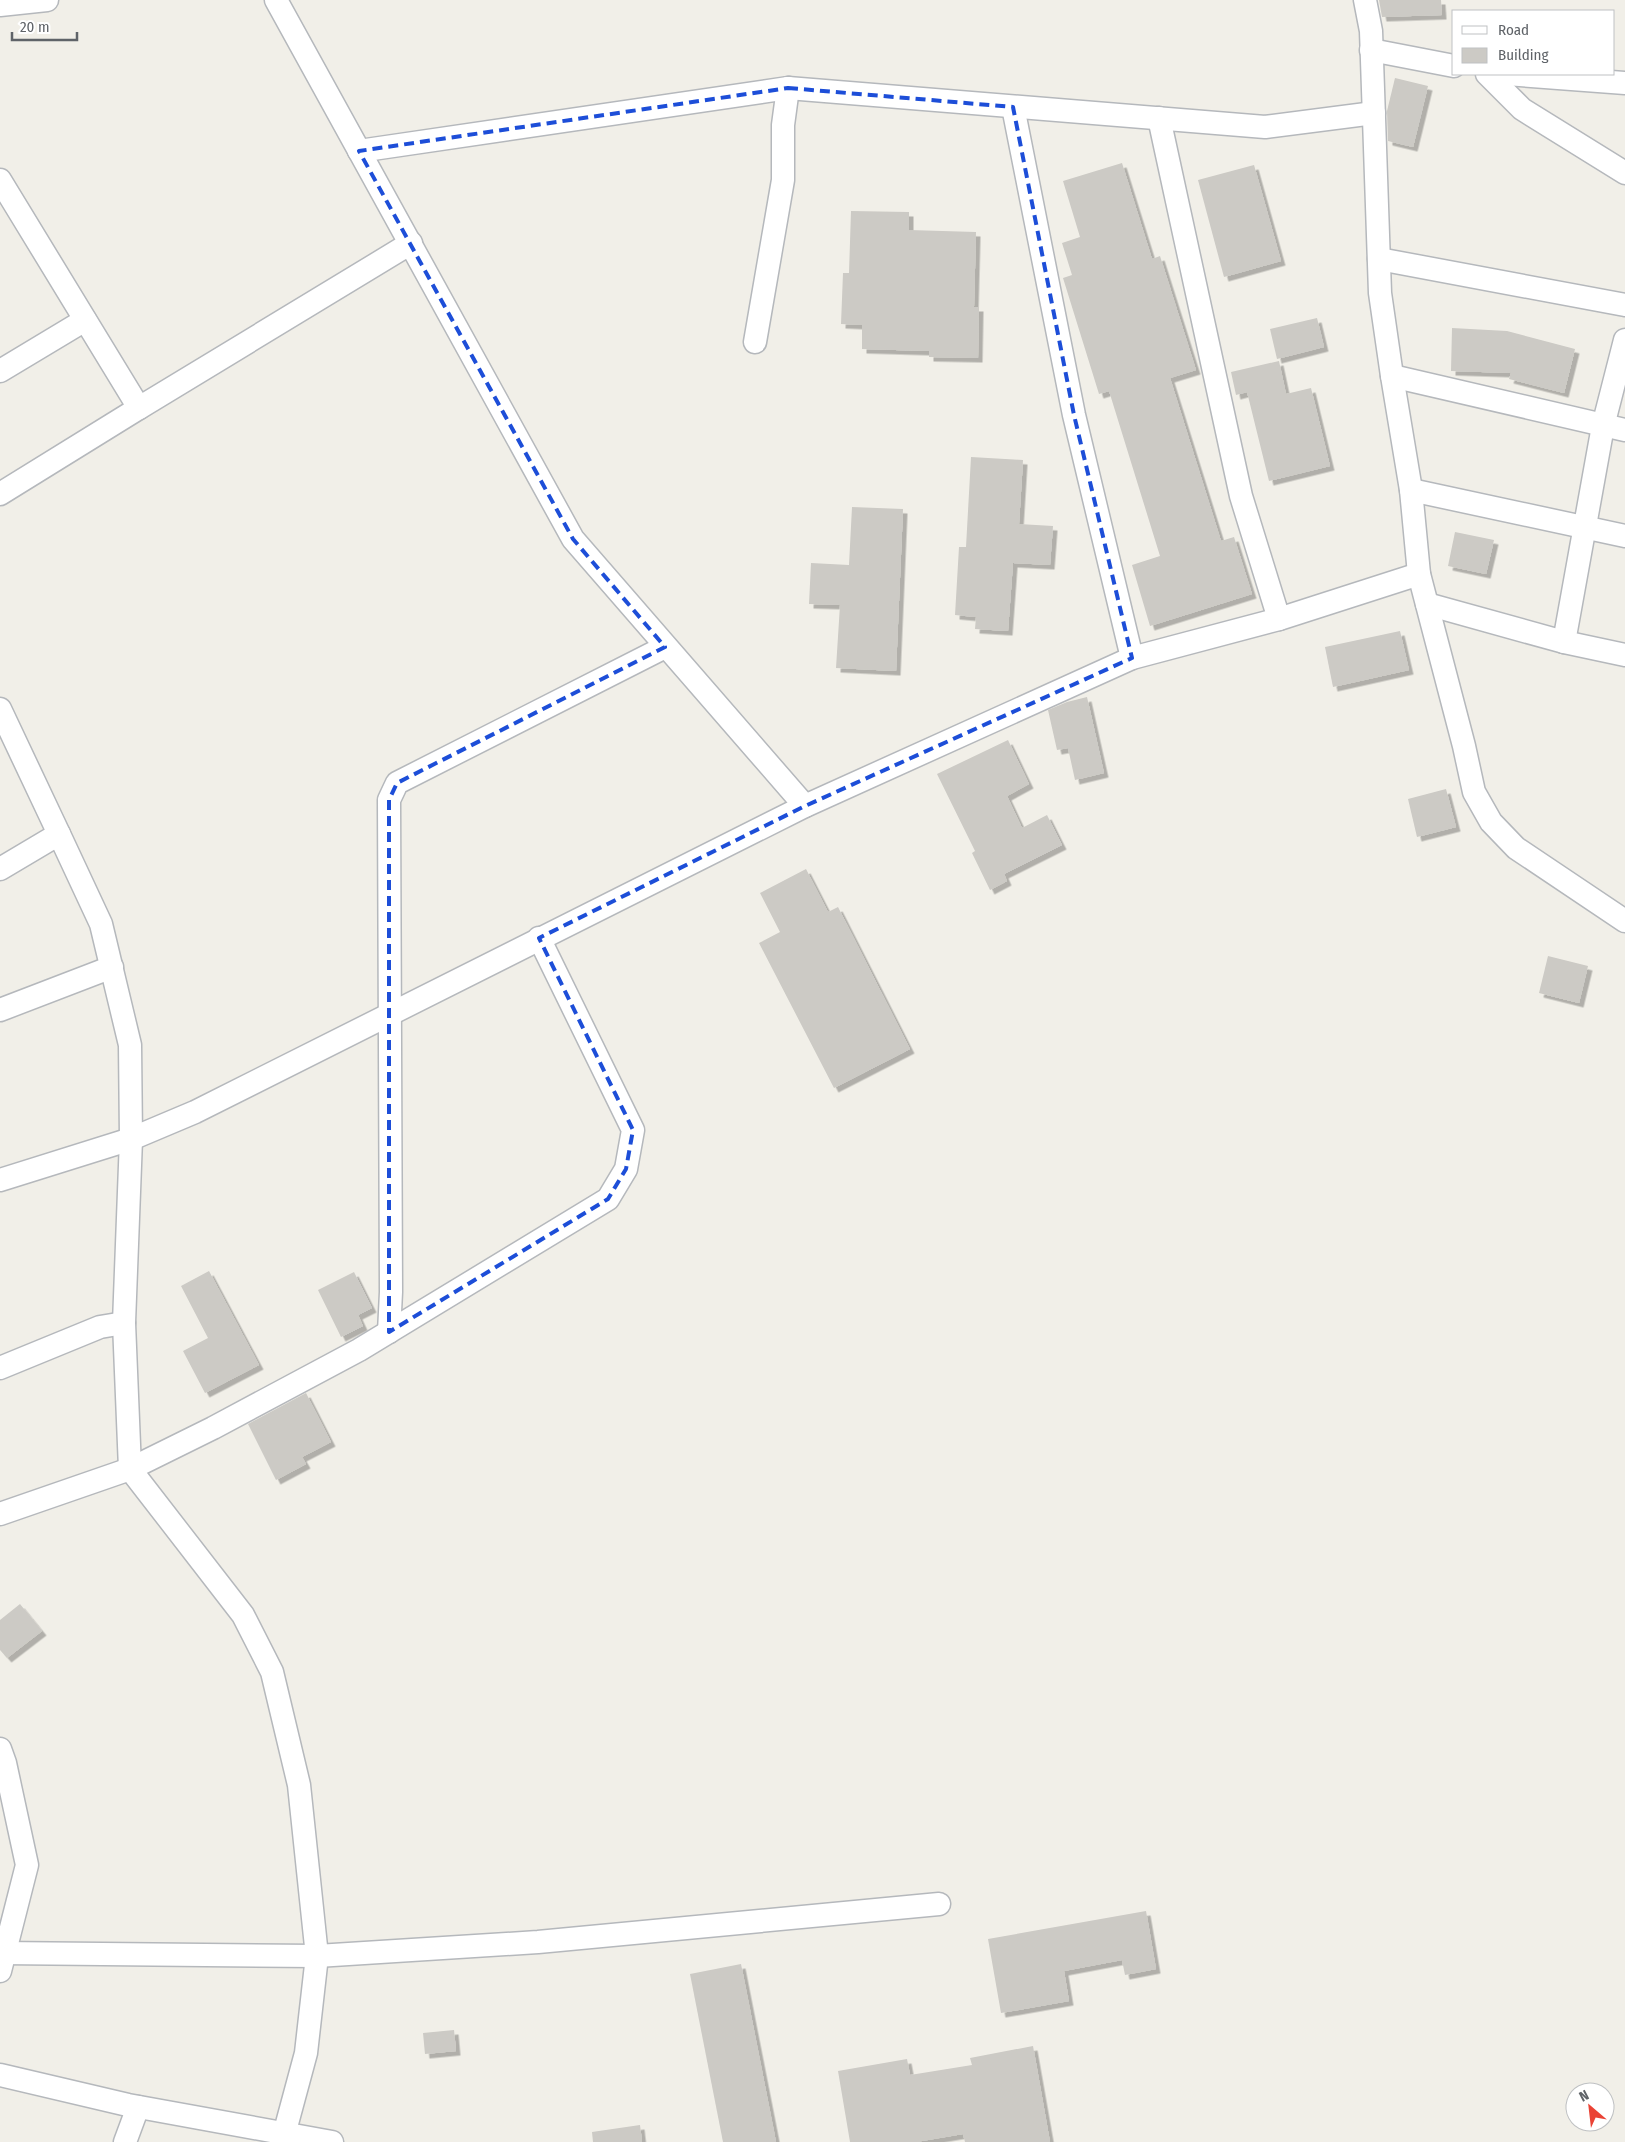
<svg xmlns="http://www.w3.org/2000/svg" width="1625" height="2142" viewBox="0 0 1625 2142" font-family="'Fira Sans Condensed',sans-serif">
<defs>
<filter id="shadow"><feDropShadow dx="4.5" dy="4.5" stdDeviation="0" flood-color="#0004"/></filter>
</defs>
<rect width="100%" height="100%" fill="#f1efe8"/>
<g fill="#cccac5" filter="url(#shadow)">
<polygon points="1379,0 1441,0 1442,15 1382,17"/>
<polygon points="1395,78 1428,86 1413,147 1388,141 1387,111"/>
<polygon points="1122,163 1152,259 1160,256 1196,370 1170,378 1221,541 1234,537 1252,594 1150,626 1132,565 1160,556 1109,391 1099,394 1063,278 1072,275 1062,243 1080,237 1063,181"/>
<polygon points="1254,165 1281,261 1224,277 1198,180"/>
<polygon points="851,211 909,212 909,230 976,232 974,307 979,307 978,358 929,357 929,351 862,349 862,325 841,324 843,273 849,273"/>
<polygon points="1317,318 1324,347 1277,359 1270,329"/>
<polygon points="1452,328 1507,331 1575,349 1564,393 1509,379 1511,373 1451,371"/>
<polygon points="1279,361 1286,394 1311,388 1330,466 1269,481 1247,392 1236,395 1231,372"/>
<polygon points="971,457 1023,460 1019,524 1053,526 1050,565 1013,563 1008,631 975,629 976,617 955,615 959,547 966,547"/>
<polygon points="852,507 903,509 896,671 836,668 840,605 809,604 811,563 849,565"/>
<polygon points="1455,532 1494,540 1486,574 1448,566"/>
<polygon points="1400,631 1409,670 1333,687 1325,647"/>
<polygon points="1087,697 1104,773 1075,780 1068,748 1057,750 1048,710 1067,702"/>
<polygon points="1008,740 1029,784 1007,796 1022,828 1047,815 1062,845 1004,874 1007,881 990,890 972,853 975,851 937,774"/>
<polygon points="1446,789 1456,827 1417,837 1408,799"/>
<polygon points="806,869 828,912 838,907 910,1049 834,1088 759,943 780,932 760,893"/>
<polygon points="1548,956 1588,966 1579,1003 1539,993"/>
<polygon points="209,1271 259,1365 205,1393 183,1351 208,1338 181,1286"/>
<polygon points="354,1272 372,1308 358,1315 363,1326 341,1337 318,1290"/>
<polygon points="306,1393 331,1442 302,1457 306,1464 276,1480 248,1424"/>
<polygon points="20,1604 42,1631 7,1658 0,1650 0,1620"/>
<polygon points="1146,1911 1156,1969 1125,1975 1122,1960 1064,1971 1069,2001 1001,2013 988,1939"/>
<polygon points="741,1964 776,2142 723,2142 690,1974"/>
<polygon points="454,2030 456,2051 425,2054 423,2033"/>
<polygon points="1033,2046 1050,2142 965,2142 963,2134 916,2142 850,2142 838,2071 907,2059 910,2075 972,2065 970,2058"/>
<polygon points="640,2125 642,2142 593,2142 592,2132"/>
</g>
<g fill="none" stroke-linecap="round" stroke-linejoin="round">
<g stroke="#b5b8bc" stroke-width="25">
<g id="street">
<polyline points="276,0 573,539 805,806"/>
<polyline points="1365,0 1371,31 1380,293 1392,376 1411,490 1419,574 1464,746 1474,792 1491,822 1516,848 1625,921"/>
<polyline points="0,5 47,0"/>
<polyline points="1371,50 1454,66"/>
<polyline points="1487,74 1522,109 1625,173"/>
<polyline points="1506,74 1625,83"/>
<polyline points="1013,107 1074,415 1132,658"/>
<polyline points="1159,118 1241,496 1279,619"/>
<polyline points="359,151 788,88 1265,127 1374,113"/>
<polyline points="0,180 139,408 0,494"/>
<polyline points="1379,259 1625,305"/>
<polyline points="755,342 783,180 783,125 788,88"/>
<polyline points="0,371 85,320"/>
<polyline points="1392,376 1625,430"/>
<polyline points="139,408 411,243"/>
<polyline points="1411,490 1625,536"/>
<polyline points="1427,604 1564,642 1625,655"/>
<polyline points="1564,642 1603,426 1625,340"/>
<polyline points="0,709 59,834 0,869"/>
<polyline points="59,834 101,924 130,1045 131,1139 124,1323 130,1469 243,1615 272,1672 299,1785 317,1956 306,2053 282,2142"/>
<polyline points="0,1010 112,967"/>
<polyline points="0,1180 131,1139 195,1112 805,806 1132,658 1279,619 1419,574"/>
<polyline points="389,1332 391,1292 389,800 397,783 665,647"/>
<polyline points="0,1368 100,1327 124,1323"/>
<polyline points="0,1514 130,1469 213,1428 359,1350 608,1199 626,1169 633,1130 539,938"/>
<polyline points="0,1749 5,1763 27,1865 0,1971"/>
<polyline points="0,1953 317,1956 538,1942 939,1904"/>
<polyline points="0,2075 128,2105 332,2142"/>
<polyline points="125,2142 138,2107"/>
</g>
</g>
<use href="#street" stroke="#fff" stroke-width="22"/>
</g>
<path fill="none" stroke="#1d4ed8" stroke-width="4" stroke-dasharray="10 6" stroke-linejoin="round" d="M788,88l225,19 61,308 58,243 -327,148 -266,132 94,192 -7,39 -18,30 -219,133v-532l8,-17 268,-136 -92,-108 -214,-388z"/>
<rect x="1452" y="10" width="162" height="65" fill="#ffffff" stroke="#bfc1c3"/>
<rect x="1462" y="26" width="25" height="8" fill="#ffffff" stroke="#bfc1c3"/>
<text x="1498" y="35" font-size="15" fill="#5f6368">Road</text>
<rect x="1462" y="48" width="25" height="15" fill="#cccac5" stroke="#bfc1c3"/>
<text x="1498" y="60" font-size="15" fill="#5f6368">Building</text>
<g transform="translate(1590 2107) rotate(332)"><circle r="24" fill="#ffffff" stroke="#bfc1c3"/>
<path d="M0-4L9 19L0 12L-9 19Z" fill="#ea4335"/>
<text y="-8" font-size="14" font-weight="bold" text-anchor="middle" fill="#5f6368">N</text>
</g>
<path d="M12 32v8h65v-8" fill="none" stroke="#5f6368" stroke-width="2.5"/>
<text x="20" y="32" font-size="15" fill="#5f6368" stroke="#ffffff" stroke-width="4" paint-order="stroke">20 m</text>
</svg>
